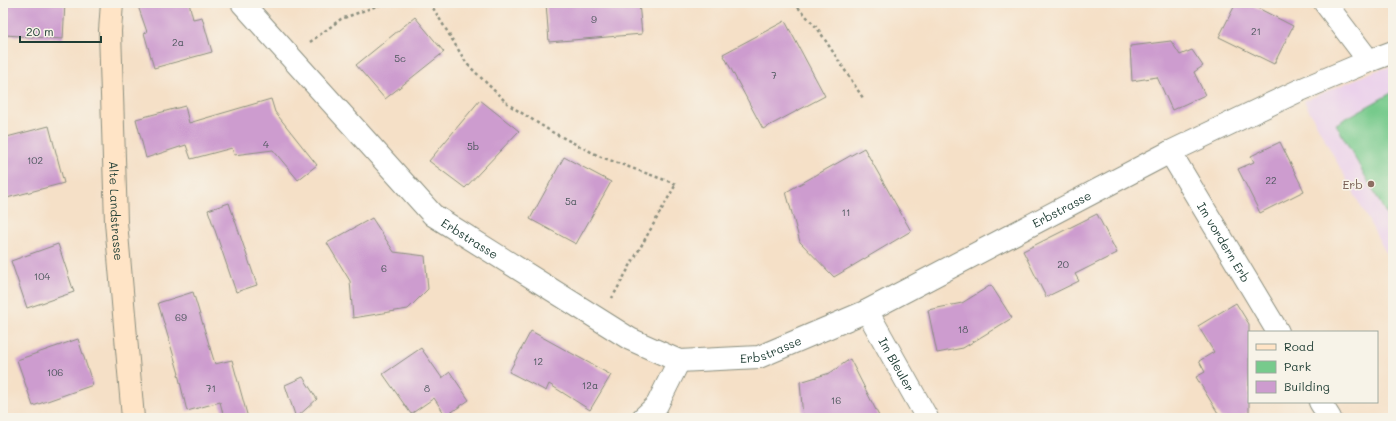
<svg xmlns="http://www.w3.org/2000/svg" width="1396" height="421" viewBox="0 0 1396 421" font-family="Mali,sans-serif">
<rect width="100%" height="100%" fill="#f7f3e8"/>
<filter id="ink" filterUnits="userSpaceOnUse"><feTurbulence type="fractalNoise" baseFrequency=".025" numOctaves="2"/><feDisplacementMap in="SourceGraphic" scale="8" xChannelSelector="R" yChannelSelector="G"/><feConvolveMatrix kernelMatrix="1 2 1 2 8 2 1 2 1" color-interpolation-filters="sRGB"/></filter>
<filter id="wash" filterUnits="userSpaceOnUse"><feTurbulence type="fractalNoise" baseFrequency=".012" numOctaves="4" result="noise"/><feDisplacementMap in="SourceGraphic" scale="16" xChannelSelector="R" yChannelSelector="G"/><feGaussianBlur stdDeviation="0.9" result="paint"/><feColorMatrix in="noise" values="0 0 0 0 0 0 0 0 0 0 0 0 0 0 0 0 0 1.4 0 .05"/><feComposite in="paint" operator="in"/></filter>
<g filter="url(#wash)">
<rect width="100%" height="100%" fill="#f5e0c7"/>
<polygon fill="#ebd1eb" points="1393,66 1393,266 1304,101 1375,71"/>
<polygon fill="#77ca8c" stroke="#4b8460" points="1393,92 1393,226 1336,124"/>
<g id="blocks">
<g fill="#cd9ccf">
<polygon points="7,3 65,3 63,39 5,35"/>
<polygon points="137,3 189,3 193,19 202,17 212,52 154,68 144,33 147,32"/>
<polygon points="546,3 639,3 642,34 549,42"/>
<polygon points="1236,3 1248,3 1293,26 1274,64 1219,37"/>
<polygon points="415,17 444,52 385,99 356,65"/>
<polygon points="785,21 825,96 763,129 723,54"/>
<polygon points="1171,41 1180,55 1192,50 1203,66 1194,72 1205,95 1172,110 1157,77 1132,81 1130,46"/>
<polygon points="271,99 275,112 317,165 298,180 273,150 234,155 232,148 191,159 186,145 146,158 136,119 185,106 189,123"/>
<polygon points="480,100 519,131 465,188 429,161"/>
<polygon points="49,126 64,183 3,199 3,138"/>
<polygon points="1280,142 1304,191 1260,213 1238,169 1254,162 1251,156"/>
<polygon points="864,148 911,231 834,277 800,242 786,192"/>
<polygon points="564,157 611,182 576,244 530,219"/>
<polygon points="229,203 257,285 236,292 208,210"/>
<polygon points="1097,214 1117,253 1075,274 1079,281 1046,297 1023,251"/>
<polygon points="372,218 394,252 425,256 428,289 408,309 353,318 350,281 327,243"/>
<polygon points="58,244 74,292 27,308 11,261"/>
<polygon points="991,285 1012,318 963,348 937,353 928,310 962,303"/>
<polygon points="193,292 215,364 232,360 248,418 224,418 220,402 187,411 178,374 179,374 158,303"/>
<polygon points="1236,303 1249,324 1249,412 1238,418 1221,418 1196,377 1205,372 1199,361 1214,352 1198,326"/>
<polygon points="531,331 611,375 590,410 549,384 546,391 509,372"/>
<polygon points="78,339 93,385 33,406 17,360"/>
<polygon points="421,348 442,378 450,372 469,400 446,416 434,398 411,414 383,374"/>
<polygon points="850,359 880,418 803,418 800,382 830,373"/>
<polygon points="303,377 317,399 296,418 285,385"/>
</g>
</g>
</g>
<g filter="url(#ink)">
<use href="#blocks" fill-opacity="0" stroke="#8a8e7e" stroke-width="1"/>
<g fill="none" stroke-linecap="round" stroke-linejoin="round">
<g stroke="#8a8e7e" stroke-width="24">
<g id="minor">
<path id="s1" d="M242,3l191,212 197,124 49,22 80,-4 108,-46 303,-159 128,-61 71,-30 24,-9"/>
<polyline points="1325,3 1369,61"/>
<path id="s2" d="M1170,152l108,180"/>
<path id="s3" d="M867,311l60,107"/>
<polyline points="1320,402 1330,418"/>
<polyline points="643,418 657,405 679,361"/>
</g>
</g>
<g stroke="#8a8e7e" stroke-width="24">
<g id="secondary">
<path id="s4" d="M112,3l-2,28 6,191 17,196"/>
</g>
</g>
<g stroke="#8a8e7e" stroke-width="2.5" stroke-dasharray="3 3" stroke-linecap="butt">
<polyline points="430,3 467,64 509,105 552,132 601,157 676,184 612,298"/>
<polyline points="794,3 818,29 863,98"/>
<polyline points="310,42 341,19 385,3"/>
</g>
<use href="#minor" stroke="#fff" stroke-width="22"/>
<use href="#secondary" stroke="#ffe4c6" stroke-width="22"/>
</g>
</g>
<circle fill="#8d6e63" stroke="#f7f3e8" stroke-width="1.5" cx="1371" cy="184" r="4"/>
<g text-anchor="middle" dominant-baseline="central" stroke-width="3" stroke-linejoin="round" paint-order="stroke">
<g font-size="10" fill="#4a555b">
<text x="594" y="19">9</text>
<text x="1256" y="31">21</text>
<text x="178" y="42">2a</text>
<text x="400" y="58">5c</text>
<text x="774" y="75">7</text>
<text x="266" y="144">4</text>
<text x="473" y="146">5b</text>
<text x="35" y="160">102</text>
<text x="1271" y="180">22</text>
<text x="571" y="201">5a</text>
<text x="846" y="212">11</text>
<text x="1063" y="264">20</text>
<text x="384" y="268">6</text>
<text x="42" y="276">104</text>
<text x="181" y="317">69</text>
<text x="963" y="329">18</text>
<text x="538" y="361">12</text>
<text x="55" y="372">106</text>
<text x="590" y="385">12a</text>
<text x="211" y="388">71</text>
<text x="427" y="388">8</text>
<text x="836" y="400">16</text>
</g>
<g font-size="12" fill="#785e54" stroke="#f7f3e8" text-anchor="end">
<text x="1363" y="184">Erb</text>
</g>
<g font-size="12" fill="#1f3d34" stroke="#f7f3e8">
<text stroke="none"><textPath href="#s1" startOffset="989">Erbstrasse</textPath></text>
<text stroke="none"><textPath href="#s4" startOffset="208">Alte Landstrasse</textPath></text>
<text stroke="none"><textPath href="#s1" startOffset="329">Erbstrasse</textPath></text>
<text stroke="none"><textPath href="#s2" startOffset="105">Im vordern Erb</textPath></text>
<text stroke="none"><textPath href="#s1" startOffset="665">Erbstrasse</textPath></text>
<text stroke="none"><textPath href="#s3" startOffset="61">Im Bleuler</textPath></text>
</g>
</g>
<rect width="1396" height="421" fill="none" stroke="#f7f3e8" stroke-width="16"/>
<rect x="1248" y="331" width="130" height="72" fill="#f7f3e8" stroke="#a1aaa0"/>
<rect x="1256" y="344" width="20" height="6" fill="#ffe4c6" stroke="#a1aaa0"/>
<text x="1284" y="351" font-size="12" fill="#1f3d34">Road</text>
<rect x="1256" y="361" width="20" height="12" fill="#77ca8c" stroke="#a1aaa0"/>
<text x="1284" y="371" font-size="12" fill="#1f3d34">Park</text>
<rect x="1256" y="381" width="20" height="12" fill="#cd9ccf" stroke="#a1aaa0"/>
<text x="1284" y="391" font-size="12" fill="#1f3d34">Building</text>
<path d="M20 36v6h81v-6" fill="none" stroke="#1f3d34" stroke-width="2"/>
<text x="26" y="36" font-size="12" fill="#1f3d34" stroke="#f7f3e8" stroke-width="3" paint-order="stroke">20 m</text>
</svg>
